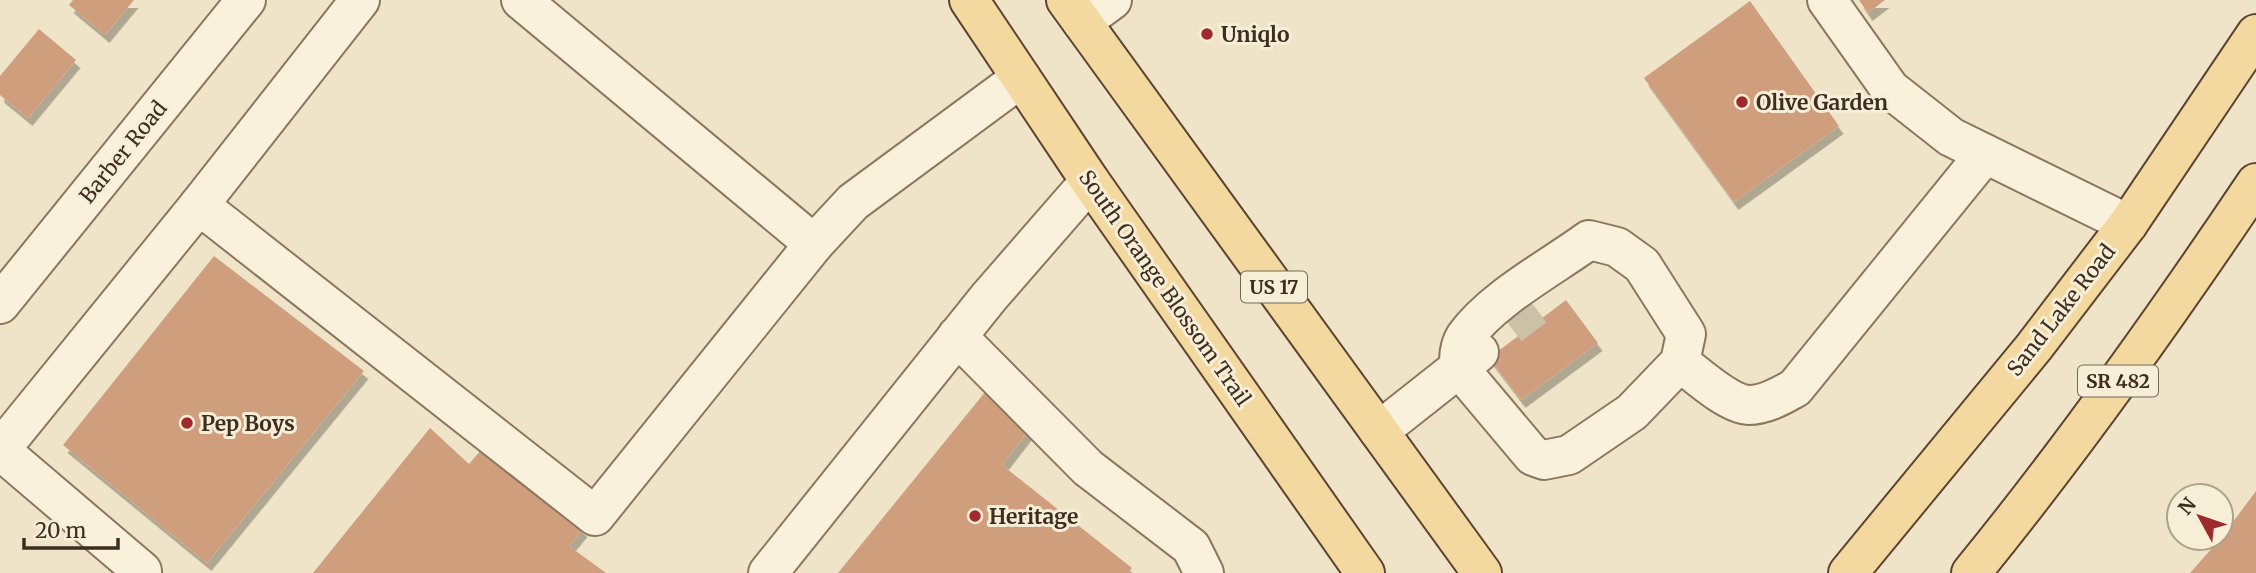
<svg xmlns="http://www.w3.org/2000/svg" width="2256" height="573" viewBox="0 0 2256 573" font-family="Merriweather,serif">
<defs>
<filter id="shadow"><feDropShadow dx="4.5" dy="8" stdDeviation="0" flood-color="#0004"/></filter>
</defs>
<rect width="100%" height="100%" fill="#f0e4c8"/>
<g fill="#cf9f7d" filter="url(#shadow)">
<polygon points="73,0 134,0 105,35 69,5"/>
<polygon points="1859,0 1885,0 1868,13"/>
<polygon points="1750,1 1839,126 1734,202 1644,78"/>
<polygon points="39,29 76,60 28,118 0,95 0,76"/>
<polygon points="214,256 364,371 207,563 63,445"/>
<polygon points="1566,300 1598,343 1521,400 1489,358"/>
<polygon points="990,386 1036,421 1002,465 1132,568 1128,573 838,573"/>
<polygon points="430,428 469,464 482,449 583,529 569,546 606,573 313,573"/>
<polygon points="2256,491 2256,573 2190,573 2221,538"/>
</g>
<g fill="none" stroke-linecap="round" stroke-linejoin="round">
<polyline stroke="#ccc0a6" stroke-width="38" stroke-dasharray="38 19" stroke-linecap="butt" points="1510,326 1535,307"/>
<g stroke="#8d765c" stroke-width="42">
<g id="minor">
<polyline points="360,0 199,205 595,516 814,244 853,202 1021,78"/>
<polyline points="521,0 814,244"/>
<polyline points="1827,0 1890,89 1951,137 2128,224"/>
<polyline points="1082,22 1112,0"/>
<path d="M1589,240l28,7 25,18 44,69 -6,28 -48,50 -63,43 -25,5 -11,-4 -74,-88c0,-11 0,-21 6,-31 27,-38 87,-70 124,-97z"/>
<polyline points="0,304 246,0"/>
<polyline points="957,336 1088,468 1191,547 1204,573"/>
<path d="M1680,362c17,13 48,42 69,43 17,0 33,-10 46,-17l190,-234"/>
<polyline points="1379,431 1479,352"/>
<polyline points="0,450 199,205"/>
<polyline points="0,450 142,571"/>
<polyline points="768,573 989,297 1090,181"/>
</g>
</g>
<g stroke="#5b4430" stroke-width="42">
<g id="major">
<polyline points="969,0 1090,181 1365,573"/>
<polyline points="1066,0 1482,573"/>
<polyline points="1848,573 2034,347 2128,224 2256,34"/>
<path d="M1971,573c102,-125 195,-256 285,-390"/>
</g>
</g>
<use href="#minor" stroke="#faf1dc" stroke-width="38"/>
<use href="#major" stroke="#f3d9a0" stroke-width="38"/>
</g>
<g fill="#9e2a2b" stroke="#f7eed8" stroke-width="2.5">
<circle cx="1207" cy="34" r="7"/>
<circle cx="1742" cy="102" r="7"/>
<circle cx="187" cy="423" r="7"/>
<circle cx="975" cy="516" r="7"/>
</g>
<g text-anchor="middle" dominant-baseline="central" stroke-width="6" stroke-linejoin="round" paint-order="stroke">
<g fill="#f7eed8" stroke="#756857" stroke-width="2">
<rect x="1241" y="271.5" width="66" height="31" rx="5"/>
<rect x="2078" y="365.5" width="80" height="31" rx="5"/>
</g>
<g font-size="19" font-weight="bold" fill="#3d2e20">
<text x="1274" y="287">US 17</text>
<text x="2118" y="381">SR 482</text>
</g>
<g font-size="21" font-weight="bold" fill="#3d2e20" stroke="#f7eed8" text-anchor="start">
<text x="1221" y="34">Uniqlo</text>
<text x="1756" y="102">Olive Garden</text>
<text x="201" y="423">Pep Boys</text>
<text x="989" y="516">Heritage</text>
</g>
<g font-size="21" fill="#3d2e20" stroke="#f7eed8">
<text transform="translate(123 152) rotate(-51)">Barber Road</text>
<text transform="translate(1165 288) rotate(55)">South Orange Blossom Trail</text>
<text transform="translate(2061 310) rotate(-52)">Sand Lake Road</text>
</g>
</g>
<g transform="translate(2200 517) rotate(310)"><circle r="33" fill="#f7eed8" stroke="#ada18e" stroke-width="2"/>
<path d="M0-5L12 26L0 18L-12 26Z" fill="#9e2a2b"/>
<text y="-10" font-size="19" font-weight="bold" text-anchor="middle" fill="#3d2e20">N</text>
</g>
<path d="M24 538v10h94v-10" fill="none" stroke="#3d2e20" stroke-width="3.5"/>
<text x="35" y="538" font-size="21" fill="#3d2e20" stroke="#f7eed8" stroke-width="5" paint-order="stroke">20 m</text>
</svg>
